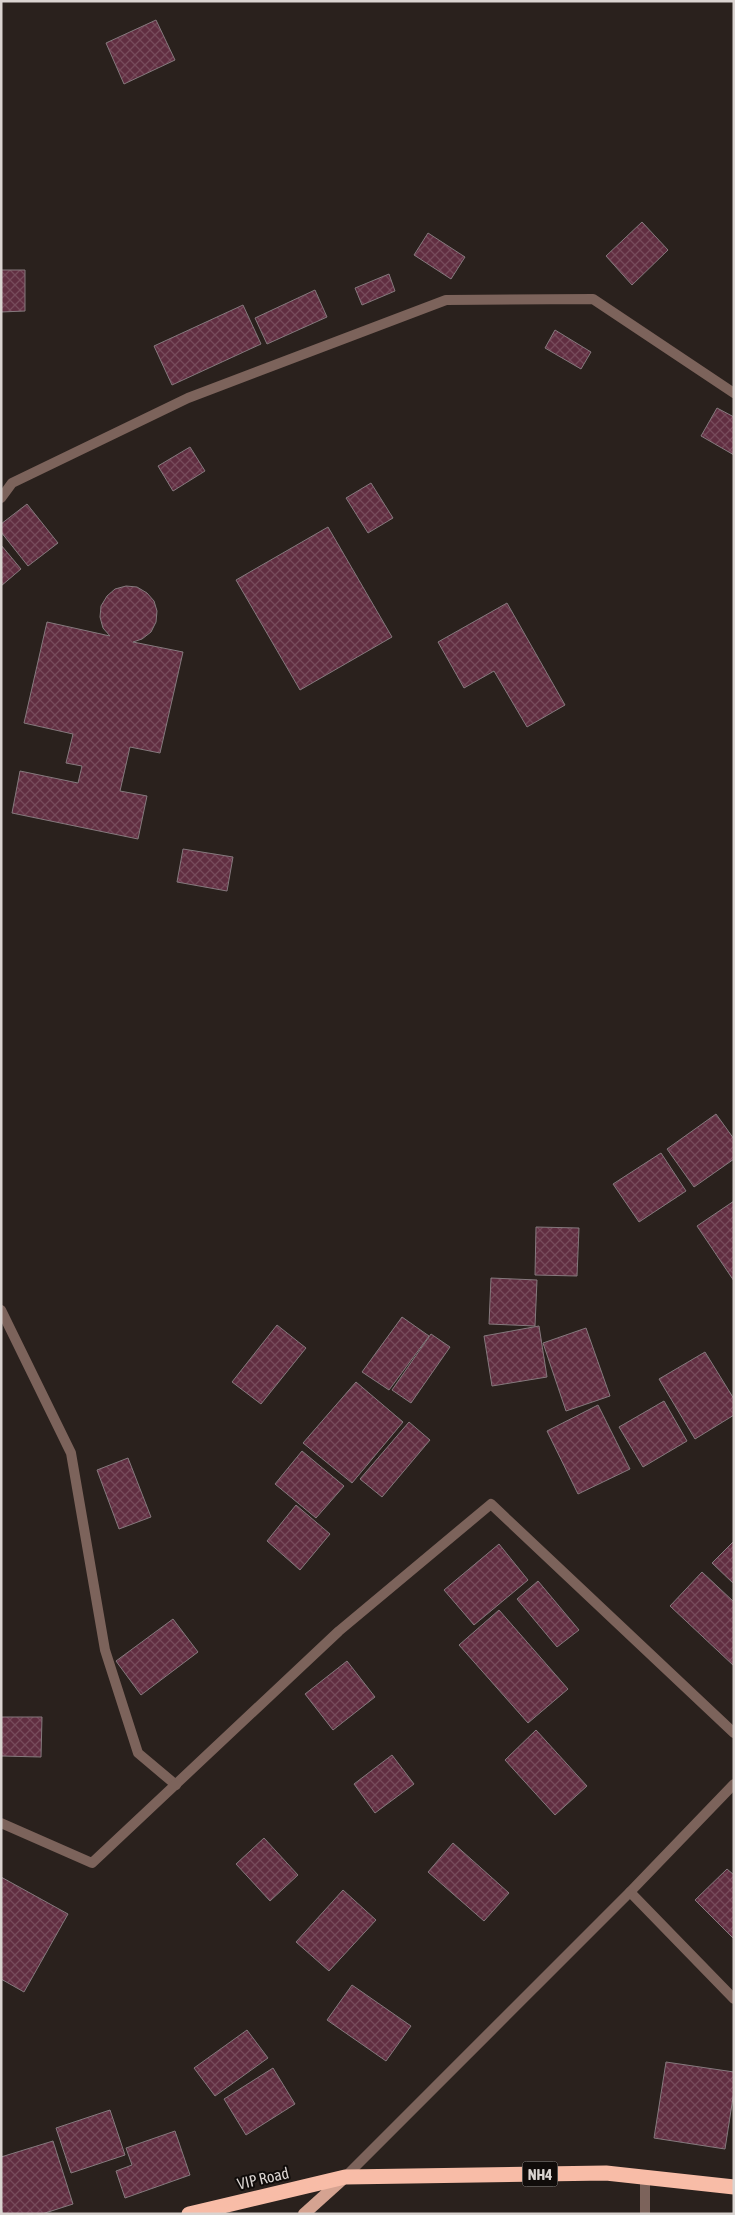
<svg xmlns="http://www.w3.org/2000/svg" width="735" height="2215" viewBox="0 0 735 2215" font-family="'Asap Condensed',sans-serif">
<defs>
<pattern id="building-cross-hatch" width="8" height="8" patternUnits="userSpaceOnUse" patternTransform="scale(1.25)"><rect width="8" height="8" fill="#612e41"/><path d="M0 0l8 8M0 8l8-8" fill="none" stroke="#774b5b"/></pattern>
</defs>
<rect width="100%" height="100%" fill="#2a211d"/>
<g fill="url(#building-cross-hatch)" stroke="#85797d">
<polygon points="156,20 175,60 124,84 106,43"/>
<polygon points="642,222 668,250 632,285 606,256"/>
<polygon points="428,233 465,257 451,279 414,255"/>
<polygon points="1,270 25,270 25,311 1,312"/>
<polygon points="389,274 395,291 362,305 355,288"/>
<polygon points="315,290 327,317 267,344 255,318"/>
<polygon points="243,305 261,344 172,385 154,346"/>
<polygon points="555,330 591,352 581,369 545,348"/>
<polygon points="717,408 734,417 734,455 701,436"/>
<polygon points="190,447 205,471 173,491 158,466"/>
<polygon points="371,483 393,518 368,533 346,498"/>
<polygon points="27,504 58,543 28,566 1,532 1,524"/>
<polygon points="328,527 392,637 300,690 236,580"/>
<polygon points="1,545 21,569 1,586"/>
<polygon points="126,586 137,587 147,593 154,601 157,611 156,622 151,632 142,639 133,642 183,652 160,753 130,747 120,791 147,796 138,839 12,813 20,771 78,783 82,766 66,763 73,734 24,723 47,622 110,636 103,628 100,617 101,606 107,596 115,589"/>
<polygon points="507,603 565,705 527,727 494,671 464,688 438,642"/>
<polygon points="183,849 233,857 227,891 177,882"/>
<polygon points="716,1114 734,1139 734,1159 694,1187 667,1149"/>
<polygon points="661,1153 686,1191 639,1222 613,1184"/>
<polygon points="734,1201 734,1281 697,1226"/>
<polygon points="536,1227 579,1228 577,1276 535,1275"/>
<polygon points="491,1278 537,1280 535,1326 489,1324"/>
<polygon points="402,1317 429,1336 389,1390 362,1372"/>
<polygon points="277,1325 306,1348 261,1404 232,1382"/>
<polygon points="539,1326 547,1377 492,1386 484,1336"/>
<polygon points="586,1328 610,1396 566,1411 543,1343"/>
<polygon points="431,1334 450,1347 411,1403 392,1390"/>
<polygon points="705,1352 734,1399 734,1415 695,1439 659,1379"/>
<polygon points="356,1382 403,1422 352,1483 303,1443"/>
<polygon points="664,1401 687,1441 643,1467 619,1427"/>
<polygon points="598,1405 630,1469 578,1494 547,1431"/>
<polygon points="409,1422 430,1440 382,1497 360,1479"/>
<polygon points="302,1451 344,1486 316,1518 275,1484"/>
<polygon points="128,1458 151,1517 119,1529 97,1470"/>
<polygon points="296,1505 330,1534 300,1570 267,1541"/>
<polygon points="734,1541 734,1584 712,1563"/>
<polygon points="499,1544 528,1580 474,1625 444,1590"/>
<polygon points="702,1572 734,1602 734,1666 670,1606"/>
<polygon points="538,1581 579,1630 557,1647 517,1599"/>
<polygon points="499,1610 568,1689 528,1723 459,1645"/>
<polygon points="173,1619 198,1652 141,1695 116,1661"/>
<polygon points="347,1661 375,1697 333,1730 305,1694"/>
<polygon points="1,1717 42,1717 41,1757 1,1756"/>
<polygon points="536,1730 587,1786 555,1815 505,1760"/>
<polygon points="392,1755 414,1784 375,1813 354,1784"/>
<polygon points="264,1838 298,1875 270,1901 236,1864"/>
<polygon points="453,1843 509,1893 484,1921 428,1872"/>
<polygon points="727,1869 734,1875 734,1939 695,1900"/>
<polygon points="1,1877 68,1914 24,1992 1,1979"/>
<polygon points="343,1890 376,1920 329,1971 296,1942"/>
<polygon points="352,1985 411,2026 386,2061 327,2020"/>
<polygon points="247,2030 268,2058 215,2096 194,2068"/>
<polygon points="666,2062 734,2072 734,2091 725,2149 654,2138"/>
<polygon points="273,2068 295,2104 246,2135 224,2099"/>
<polygon points="110,2110 125,2155 71,2173 56,2128"/>
<polygon points="175,2131 190,2175 125,2198 116,2171 132,2165 126,2148"/>
<polygon points="53,2141 73,2204 42,2214 3,2214 1,2207 1,2157"/>
</g>
<g fill="none" stroke-linecap="round" stroke-linejoin="round">
<g stroke="#7c635b" stroke-width="10">
<polyline points="1,498 12,483 188,398 446,300 593,299 734,393"/>
<polyline points="1,1310 71,1453 105,1650 138,1753 176,1785"/>
<polyline points="1,1823 92,1863 339,1631 491,1504 734,1733"/>
<polyline points="630,1892 734,1999"/>
<polyline points="345,2177 630,1892 734,1784"/>
<polyline points="645,2214 645,2177"/>
</g>
<polyline stroke="#d5a391" stroke-width="12" points="304,2214 345,2177"/>
<polyline stroke="#f8bca7" stroke-width="15" points="189,2214 345,2177 606,2173 734,2187"/>
</g>
<g text-anchor="middle" dominant-baseline="central" stroke-width="4" stroke-linejoin="round" paint-order="stroke">
<rect fill="#100c0a" stroke="#9d9895" stroke-width="1" x="522.5" y="2161.5" width="35" height="25" rx="4"/>
<g font-size="15" font-weight="bold" fill="#dad4d1">
<text x="540" y="2174">NH4</text>
</g>
<g font-size="16" fill="#dad4d1" stroke="#100c0a">
<text transform="translate(263 2178) rotate(-13)">VIP Road</text>
</g>
</g>
<rect width="735" height="2215" fill="none" stroke="#dad4d1" stroke-width="5"/>
</svg>
